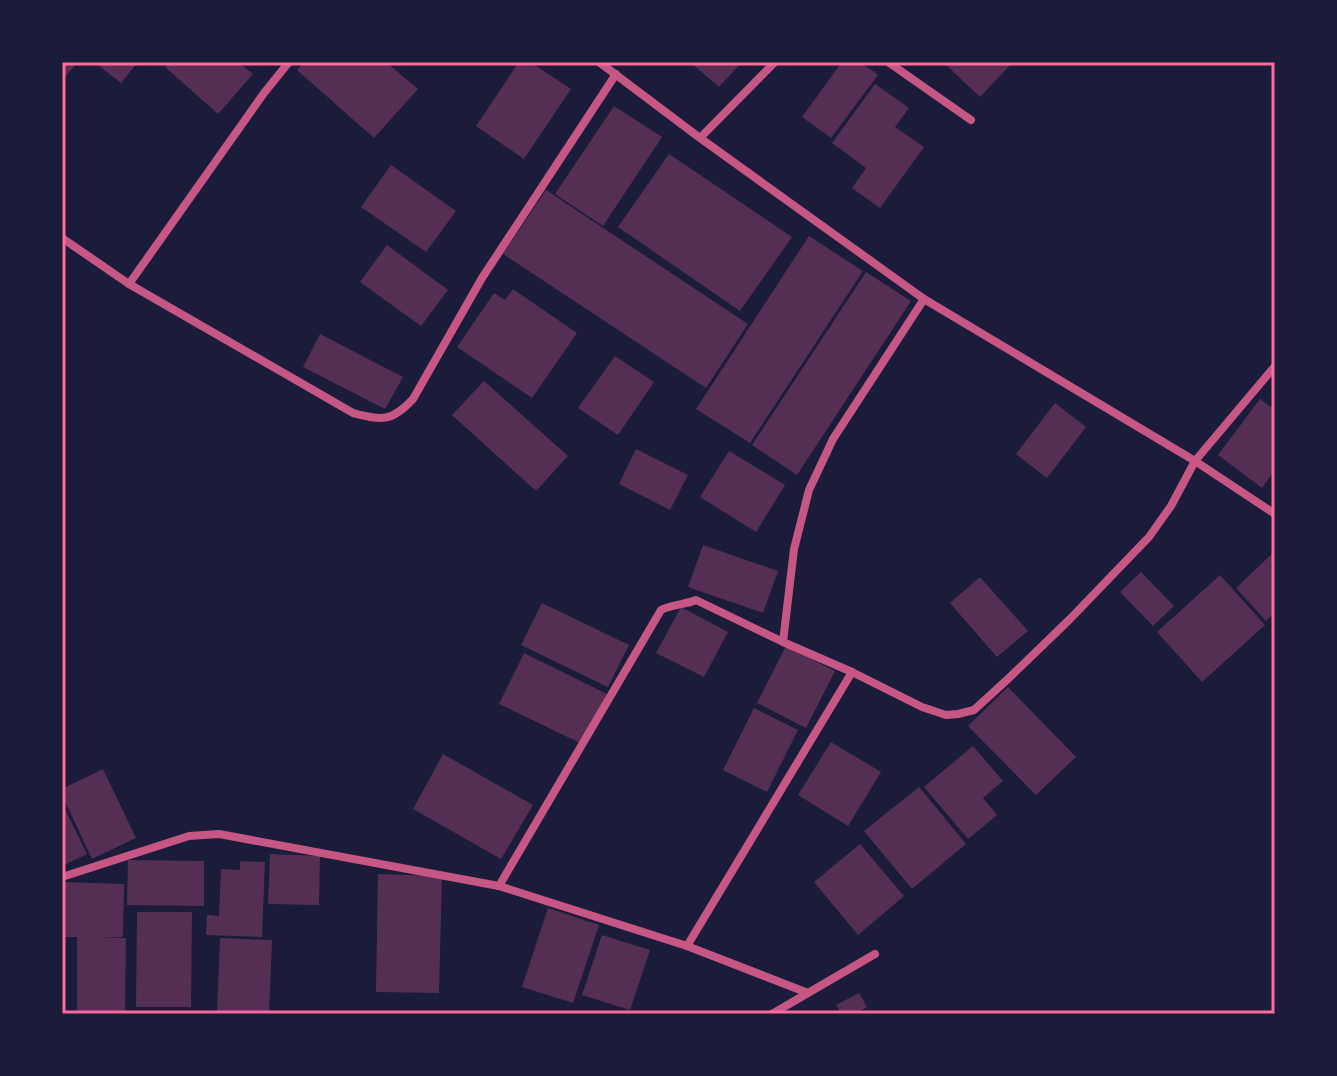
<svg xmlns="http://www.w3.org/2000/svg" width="1337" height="1076" viewBox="0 0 1337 1076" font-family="'Titillium Web',sans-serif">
<rect width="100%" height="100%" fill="#1b1b3a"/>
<g fill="#542f53">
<polygon points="62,62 78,62 62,80"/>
<polygon points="94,62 138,62 121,83"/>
<polygon points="169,62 238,62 253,74 218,114 165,67"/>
<polygon points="304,62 386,62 418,89 374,138 297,70"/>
<polygon points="519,62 530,62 571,89 524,159 476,126"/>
<polygon points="690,62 742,62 719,87"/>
<polygon points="842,62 860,62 878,75 831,138 802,117"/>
<polygon points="943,62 1007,62 1010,65 980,97"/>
<polygon points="875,84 909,108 895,127 924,147 880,208 852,188 866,168 832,143"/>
<polygon points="614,106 662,137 603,226 555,194"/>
<polygon points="669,154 792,237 740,311 618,227"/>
<polygon points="391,165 456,211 426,252 361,207"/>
<polygon points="546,190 748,324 706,388 503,254"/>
<polygon points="809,236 863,271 750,443 696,409"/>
<polygon points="387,245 448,290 421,326 360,282"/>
<polygon points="866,272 911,301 797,475 752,445"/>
<polygon points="513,289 577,333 532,398 457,347 494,293 505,300"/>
<polygon points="320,334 403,377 385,409 303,367"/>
<polygon points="615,356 654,382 618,435 578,408"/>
<polygon points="484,381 568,456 536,491 452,415"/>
<polygon points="1260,399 1275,410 1275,470 1262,488 1218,455"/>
<polygon points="1055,403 1086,427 1047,478 1016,454"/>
<polygon points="636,449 688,475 670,510 619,484"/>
<polygon points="729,451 785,485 756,532 700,497"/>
<polygon points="703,545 778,571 763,613 688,587"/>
<polygon points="1275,551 1275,612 1266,621 1236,588"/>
<polygon points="1141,572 1174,606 1153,626 1120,592"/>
<polygon points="1220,575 1265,625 1202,682 1157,632"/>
<polygon points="980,577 1028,631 997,657 950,603"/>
<polygon points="542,603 629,645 608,687 521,645"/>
<polygon points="681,607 728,632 704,677 656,653"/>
<polygon points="786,646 835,671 806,728 757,703"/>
<polygon points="524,653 607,694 582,744 499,704"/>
<polygon points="1008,687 1076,757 1036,795 968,726"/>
<polygon points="754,708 798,730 767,792 723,770"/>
<polygon points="831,742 881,772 848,826 798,795"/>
<polygon points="973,746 1003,781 983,798 997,815 968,839 924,787"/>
<polygon points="443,754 533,805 501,859 413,809"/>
<polygon points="103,769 136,838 92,859 62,795 62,789"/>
<polygon points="919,787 966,844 912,889 864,831"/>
<polygon points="62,803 87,854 62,866"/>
<polygon points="860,844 904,896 858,935 814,882"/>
<polygon points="270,854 320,856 319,905 268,904"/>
<polygon points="128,860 204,861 204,906 127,905"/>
<polygon points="240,861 265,862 262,937 206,935 207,915 219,916 221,869 240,870"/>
<polygon points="378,874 442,876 439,993 376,992"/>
<polygon points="62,882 124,884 123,937 99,938 126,938 125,1014 77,1014 77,937 62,937"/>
<polygon points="548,908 599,925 573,1003 522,987"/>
<polygon points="137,912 192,912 191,1007 136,1007"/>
<polygon points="602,935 650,950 630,1010 582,995"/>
<polygon points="220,938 272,940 269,1014 217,1014"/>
<polygon points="859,993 867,1007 854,1014 841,1014 836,1005"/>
</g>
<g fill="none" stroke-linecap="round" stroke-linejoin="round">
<g stroke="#c65784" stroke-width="8">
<polyline points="599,62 700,138 924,299 1195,461 1275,514"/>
<polyline points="888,62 971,120"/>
<polyline points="700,138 775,62"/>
<path d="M62,238l67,46 224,129c28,7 38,10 60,-14l69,-121 134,-204"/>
<polyline points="129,284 264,93 289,62"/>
<polyline points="783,642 794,549 809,490 833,439 924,299"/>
<polyline points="62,877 189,836 219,834 499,886 687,946 808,993 875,954"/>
<path d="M499,886l162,-276c12,-6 23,-5 35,-10l87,42 69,30 70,35 24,8 12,-1 16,-4 35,-32 61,-59 79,-82 22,-31 24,-45 80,-95"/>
<polyline points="687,946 852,672"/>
<polyline points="772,1014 808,993"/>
</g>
</g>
<rect width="1337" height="1076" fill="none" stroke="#1b1b3a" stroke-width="128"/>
<rect x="64" y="64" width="1209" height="948" fill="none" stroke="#ff6b9d" stroke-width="3"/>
</svg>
